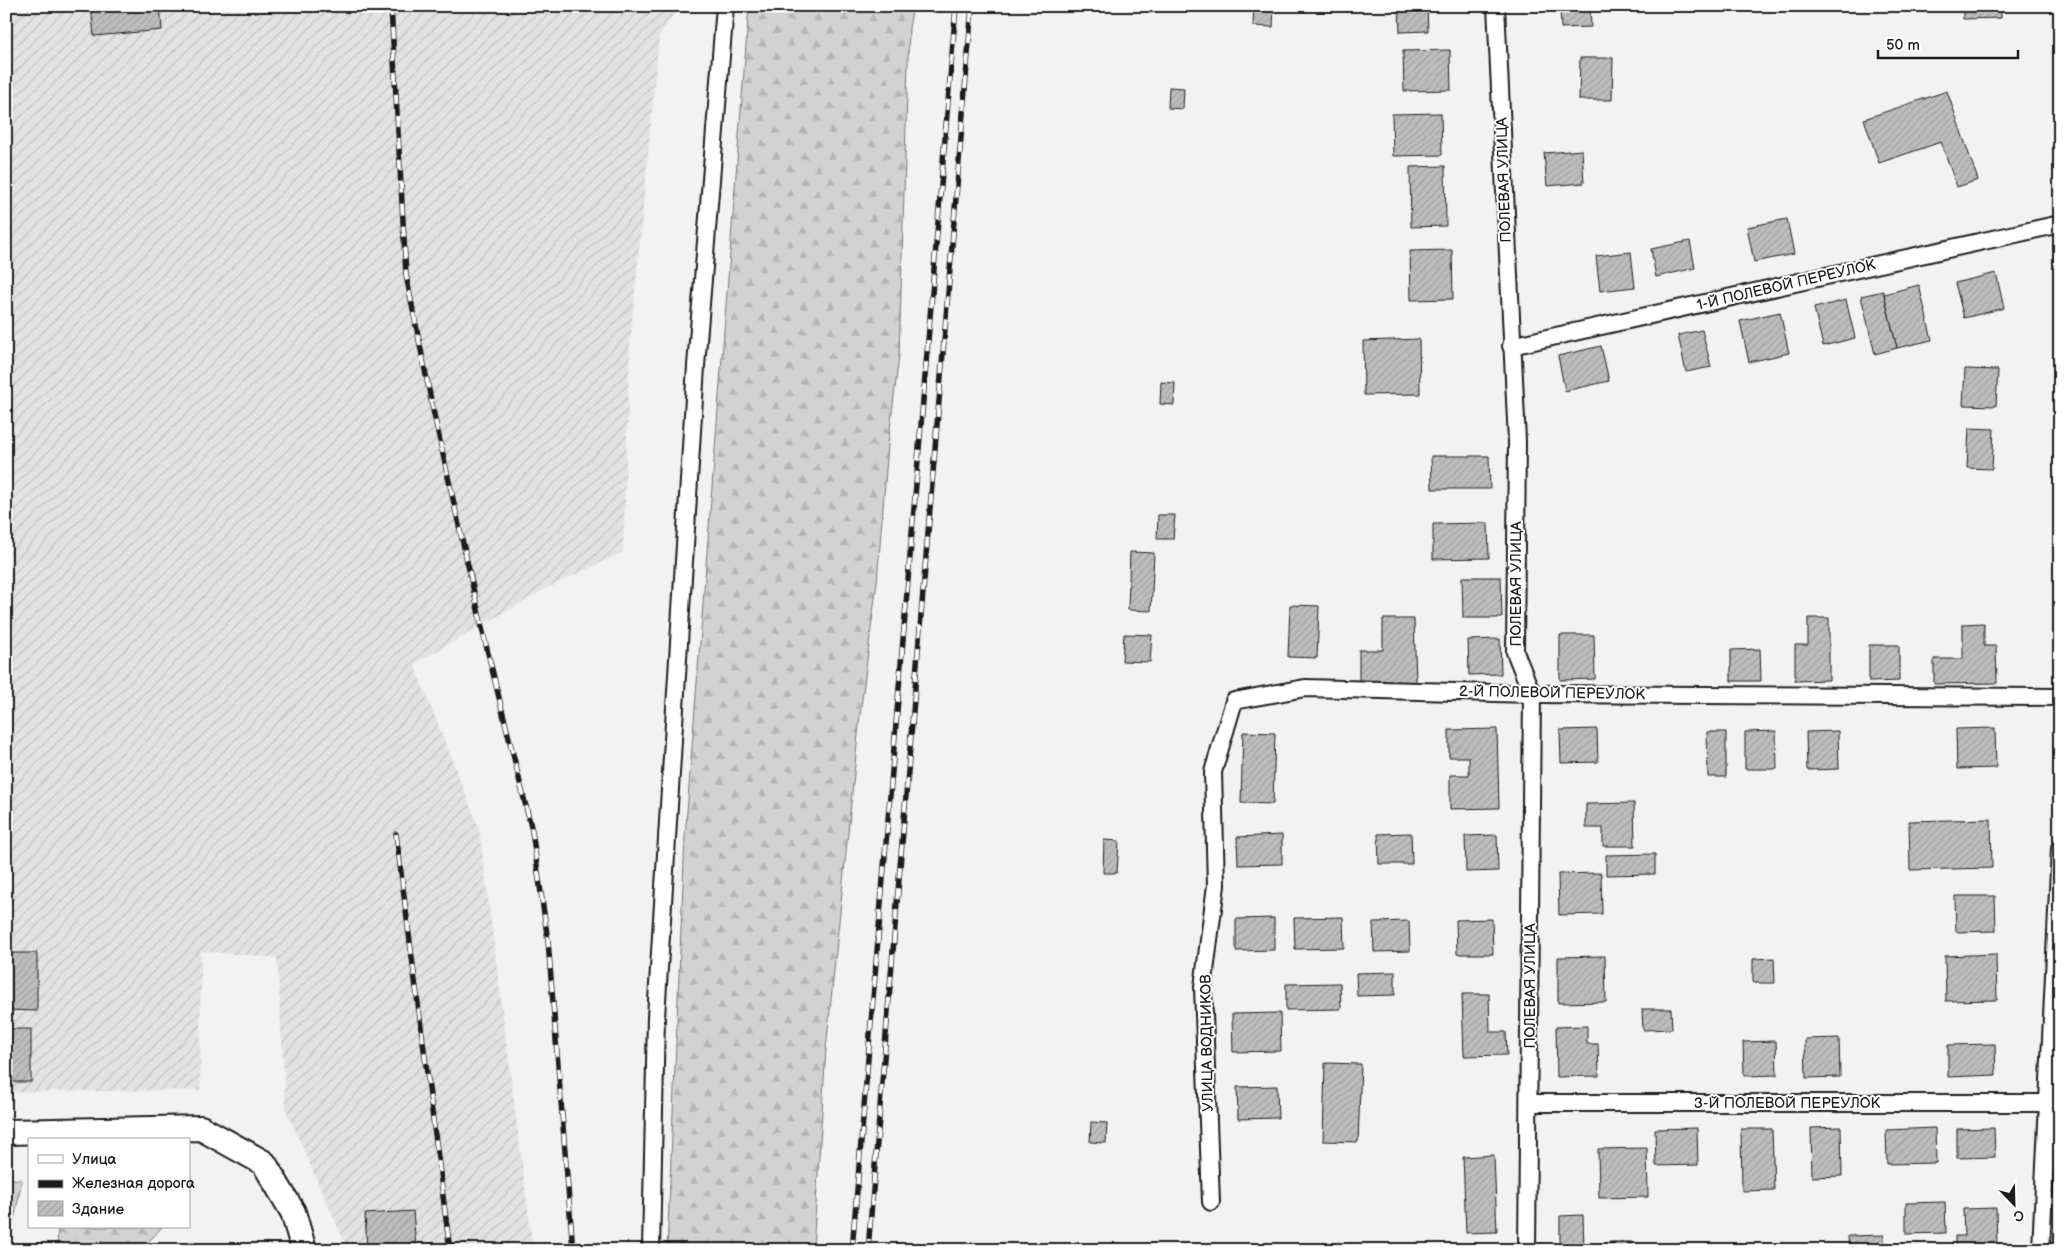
<svg xmlns="http://www.w3.org/2000/svg" width="2066" height="1256" viewBox="0 0 2066 1256" font-family="'Balsamiq Sans',sans-serif">
<defs>
<pattern id="industrial-furrows" width="10" height="10" patternUnits="userSpaceOnUse" patternTransform="scale(1.25)"><rect width="10" height="10" fill="#e2e2e2"/><path d="M-1 1l2-2M0 10L10 0M9 11l2-2" fill="none" stroke="#c1c1c1"/></pattern>
<pattern id="forest-firs" width="22" height="20" patternUnits="userSpaceOnUse" patternTransform="scale(1.25)"><rect width="22" height="20" fill="#d2d2d2"/><path d="M5 1l3.5 6h-7zM16 11l3.5 6h-7z" fill="#b4b4b4"/></pattern>
<pattern id="building-hatch" width="6" height="6" patternUnits="userSpaceOnUse" patternTransform="scale(1.25)"><rect width="6" height="6" fill="#bdbdbd"/><path d="M-1 1l2-2M0 6l6-6M5 7l2-2" fill="none" stroke="#a2a2a2"/></pattern>
</defs>
<rect width="100%" height="100%" fill="#f2f2f2"/>
<filter id="ink" filterUnits="userSpaceOnUse"><feTurbulence type="fractalNoise" baseFrequency=".02" numOctaves="2"/><feDisplacementMap in="SourceGraphic" scale="10" xChannelSelector="R" yChannelSelector="G"/><feConvolveMatrix kernelMatrix="1 2 1 2 8 2 1 2 1" color-interpolation-filters="sRGB"/></filter>
<g filter="url(#ink)">
<polygon fill="url(#industrial-furrows)" points="6,6 679,6 659,36 630,345 623,552 547,588 414,664 479,828 533,1250 348,1250 286,1110 277,958 201,951 200,1090 6,1092"/>
<g fill="url(#forest-firs)" stroke="#777">
<polygon points="749,6 913,6 909,28 899,356 888,445 877,582 860,715 826,1049 813,1250 667,1250 685,838"/>
<polygon points="6,1178 22,1180 8,1250 6,1250"/>
<polygon points="58,1227 162,1227 141,1250 57,1250"/>
</g>
<g fill="url(#building-hatch)" stroke="#1c1c1c">
<polygon points="91,6 160,6 162,30 94,36"/>
<polygon points="1254,6 1274,6 1273,27 1253,26"/>
<polygon points="1399,6 1427,6 1428,31 1400,32"/>
<polygon points="1560,6 1590,6 1591,27 1561,28"/>
<polygon points="1963,6 2001,6 2001,18 1963,19"/>
<polygon points="1450,50 1451,90 1404,91 1403,51"/>
<polygon points="1580,58 1613,58 1612,100 1579,100"/>
<polygon points="1169,87 1184,88 1183,109 1168,108"/>
<polygon points="1947,91 1978,180 1957,187 1941,142 1879,163 1864,119"/>
<polygon points="1441,113 1442,155 1393,156 1392,114"/>
<polygon points="1582,150 1584,183 1547,186 1544,153"/>
<polygon points="1445,166 1446,226 1411,227 1410,167"/>
<polygon points="1787,219 1794,254 1754,262 1747,227"/>
<polygon points="1690,241 1695,268 1656,277 1651,249"/>
<polygon points="1452,250 1453,299 1411,300 1410,251"/>
<polygon points="1631,252 1635,287 1600,291 1596,256"/>
<polygon points="1996,273 2004,308 1964,318 1955,283"/>
<polygon points="1919,285 1932,340 1897,348 1884,294"/>
<polygon points="1883,291 1897,348 1875,354 1861,296"/>
<polygon points="1846,300 1855,338 1823,346 1814,308"/>
<polygon points="1780,312 1789,353 1749,362 1740,321"/>
<polygon points="1702,330 1711,367 1686,372 1678,335"/>
<polygon points="1419,339 1420,394 1364,395 1363,341"/>
<polygon points="1601,346 1609,381 1565,391 1558,356"/>
<polygon points="1965,369 1998,370 1996,406 1963,405"/>
<polygon points="1161,382 1175,383 1174,405 1160,404"/>
<polygon points="1969,428 1994,429 1992,469 1967,468"/>
<polygon points="1431,456 1489,456 1490,489 1432,489"/>
<polygon points="1158,515 1175,515 1173,539 1157,539"/>
<polygon points="1488,523 1489,558 1433,559 1433,524"/>
<polygon points="1130,552 1154,553 1151,611 1128,610"/>
<polygon points="1462,577 1501,577 1502,618 1463,618"/>
<polygon points="1290,605 1319,606 1317,658 1288,657"/>
<polygon points="1808,618 1829,618 1829,680 1795,681 1795,645 1808,645"/>
<polygon points="1383,619 1414,619 1416,682 1359,683 1359,650 1383,650"/>
<polygon points="1984,623 1984,646 1996,646 1997,683 1934,684 1934,659 1963,659 1963,624"/>
<polygon points="1124,634 1152,635 1150,662 1122,661"/>
<polygon points="1560,635 1594,635 1595,679 1560,680"/>
<polygon points="1500,639 1501,674 1469,675 1468,640"/>
<polygon points="1869,645 1899,645 1899,681 1869,682"/>
<polygon points="1760,649 1761,681 1731,681 1731,650"/>
<polygon points="1995,728 1996,768 1957,769 1956,729"/>
<polygon points="1497,729 1499,808 1450,809 1450,775 1469,775 1469,757 1449,757 1449,730"/>
<polygon points="1597,729 1598,762 1561,763 1560,730"/>
<polygon points="1776,731 1777,769 1745,769 1745,732"/>
<polygon points="1838,731 1839,769 1807,770 1806,732"/>
<polygon points="1243,732 1275,733 1273,804 1241,803"/>
<polygon points="1707,732 1726,732 1726,777 1708,777"/>
<polygon points="1634,803 1635,846 1603,846 1603,828 1586,828 1586,804"/>
<polygon points="1991,819 1992,868 1910,870 1909,821"/>
<polygon points="1411,833 1412,864 1379,864 1378,834"/>
<polygon points="1282,835 1282,864 1238,865 1237,837"/>
<polygon points="1497,835 1498,871 1466,872 1465,836"/>
<polygon points="1104,840 1119,841 1117,873 1103,873"/>
<polygon points="1655,854 1655,874 1606,875 1606,855"/>
<polygon points="1601,873 1602,914 1559,915 1558,874"/>
<polygon points="1955,896 1995,896 1996,931 1956,932"/>
<polygon points="1343,917 1344,948 1295,949 1294,918"/>
<polygon points="1274,918 1274,950 1236,951 1236,919"/>
<polygon points="1492,919 1493,954 1457,954 1456,920"/>
<polygon points="1409,921 1410,951 1374,952 1373,922"/>
<polygon points="6,953 37,953 37,1011 6,1010"/>
<polygon points="1996,954 1997,1000 1946,1001 1945,956"/>
<polygon points="1605,956 1606,1002 1558,1003 1558,957"/>
<polygon points="1774,958 1775,983 1753,983 1753,959"/>
<polygon points="1395,972 1395,995 1357,996 1356,973"/>
<polygon points="1340,983 1341,1009 1286,1010 1286,984"/>
<polygon points="1462,994 1489,994 1490,1032 1506,1032 1507,1055 1464,1056"/>
<polygon points="1642,1009 1671,1009 1672,1029 1643,1030"/>
<polygon points="1280,1013 1281,1051 1233,1052 1232,1014"/>
<polygon points="1587,1026 1587,1044 1598,1044 1599,1076 1557,1077 1556,1027"/>
<rect x="6" y="1029" width="25" height="53"/>
<polygon points="1839,1038 1840,1077 1806,1078 1805,1039"/>
<polygon points="1776,1041 1777,1075 1744,1076 1743,1042"/>
<polygon points="1995,1044 1996,1075 1948,1077 1948,1045"/>
<polygon points="1325,1063 1361,1064 1358,1142 1323,1141"/>
<polygon points="1277,1086 1278,1118 1238,1119 1237,1087"/>
<polygon points="1091,1122 1107,1123 1106,1143 1090,1142"/>
<polygon points="1841,1127 1842,1176 1812,1177 1811,1128"/>
<polygon points="1697,1128 1698,1165 1656,1166 1655,1129"/>
<polygon points="1935,1128 1936,1163 1887,1164 1886,1130"/>
<polygon points="1994,1128 1995,1157 1957,1158 1957,1129"/>
<polygon points="1741,1129 1772,1129 1774,1190 1742,1191"/>
<polygon points="1647,1148 1648,1197 1599,1198 1598,1149"/>
<polygon points="1494,1155 1497,1232 1466,1233 1463,1157"/>
<polygon points="1945,1202 1946,1233 1906,1234 1906,1203"/>
<polygon points="1996,1208 1997,1250 1955,1250 1955,1236 1964,1236 1963,1209"/>
<polygon points="413,1211 416,1248 367,1250 365,1214"/>
<polygon points="1583,1215 1584,1250 1560,1250 1560,1216"/>
<polygon points="1884,1235 1884,1250 1849,1250 1848,1236"/>
<rect x="1609" y="1242" width="22" height="8"/>
<polygon points="1321,1247 1356,1248 1356,1250 1321,1250"/>
</g>
<g fill="none" stroke-linecap="round" stroke-linejoin="round">
<g stroke="#1c1c1c" stroke-width="20">
<g id="street">
<polyline points="1496,6 1517,441 1515,652 1532,694 1527,1250"/>
<polyline points="1511,346 2060,224"/>
<polyline points="1529,1103 2046,1103"/>
<polyline points="1211,1202 1203,987 1216,885 1213,772 1234,701 1305,688 1532,694 2060,697"/>
<polyline points="651,1250 656,1017 696,366 725,6"/>
<polyline points="2041,1250 2060,848"/>
</g>
</g>
<g stroke="#1c1c1c" stroke-width="28">
<polyline id="secondary" points="6,1132 201,1128 264,1163 293,1212 304,1250"/>
</g>
<use href="#street" stroke="#fff" stroke-width="16"/>
<use href="#secondary" stroke="#fff" stroke-width="24"/>
<g stroke="#1c1c1c" stroke-width="5.5">
<g id="rail">
<polyline points="391,6 406,275 433,410 485,641 532,831 548,941 573,1250"/>
<polyline points="396,834 450,1250"/>
<polyline points="852,1250 956,6"/>
<polyline points="868,1250 972,6"/>
</g>
</g>
<use href="#rail" stroke="#fff" stroke-width="4" stroke-dasharray="11" stroke-linecap="butt"/>
</g>
</g>
<g text-anchor="middle" dominant-baseline="central" stroke-width="4" stroke-linejoin="round" paint-order="stroke">
<g font-size="15" fill="#1c1c1c" stroke="#fff">
<text transform="translate(1504 180) rotate(-92)">ПОЛЕВАЯ УЛИЦА</text>
<text transform="translate(1786 285) rotate(-13)">1-Й ПОЛЕВОЙ ПЕРЕУЛОК</text>
<text transform="translate(1516 584) rotate(-90)">ПОЛЕВАЯ УЛИЦА</text>
<text transform="translate(1552 693) rotate(1)">2-Й ПОЛЕВОЙ ПЕРЕУЛОК</text>
<text transform="translate(1530 986) rotate(-90)">ПОЛЕВАЯ УЛИЦА</text>
<text transform="translate(1207 1043) rotate(-91)">УЛИЦА ВОДНИКОВ</text>
<text x="1787" y="1103">3-Й ПОЛЕВОЙ ПЕРЕУЛОК</text>
</g>
</g>
<rect width="2066" height="1256" fill="none" stroke="#fff" stroke-width="25"/>
<rect x="12" y="12" width="2041" height="1231" fill="none" stroke="#1c1c1c" stroke-width="2" filter="url(#ink)"/>
<rect x="28" y="1138" width="162" height="90" fill="#ffffff" stroke="#a4a4a4"/>
<rect x="38" y="1155" width="25" height="8" fill="#ffffff" stroke="#a4a4a4"/>
<text x="72" y="1164" font-size="15" fill="#1c1c1c">Улица</text>
<rect x="38" y="1180" width="25" height="8" fill="#1c1c1c" stroke="#a4a4a4"/>
<text x="72" y="1188" font-size="15" fill="#1c1c1c">Железная дорога</text>
<rect x="38" y="1201" width="25" height="15" fill="url(#building-hatch)" stroke="#a4a4a4"/>
<text x="72" y="1214" font-size="15" fill="#1c1c1c">Здание</text>
<g transform="translate(2014 1204) rotate(157)" stroke="#ffffff" stroke-width="4" paint-order="stroke">
<path d="M0-4L9 19L0 12L-9 19Z" fill="#1c1c1c"/>
<text y="-8" font-size="14" font-weight="bold" text-anchor="middle" fill="#1c1c1c">С</text>
</g>
<path d="M1878 50v8h140v-8" fill="none" stroke="#1c1c1c" stroke-width="2.5"/>
<text x="1886" y="50" font-size="15" fill="#1c1c1c" stroke="#ffffff" stroke-width="4" paint-order="stroke">50 m</text>
</svg>
